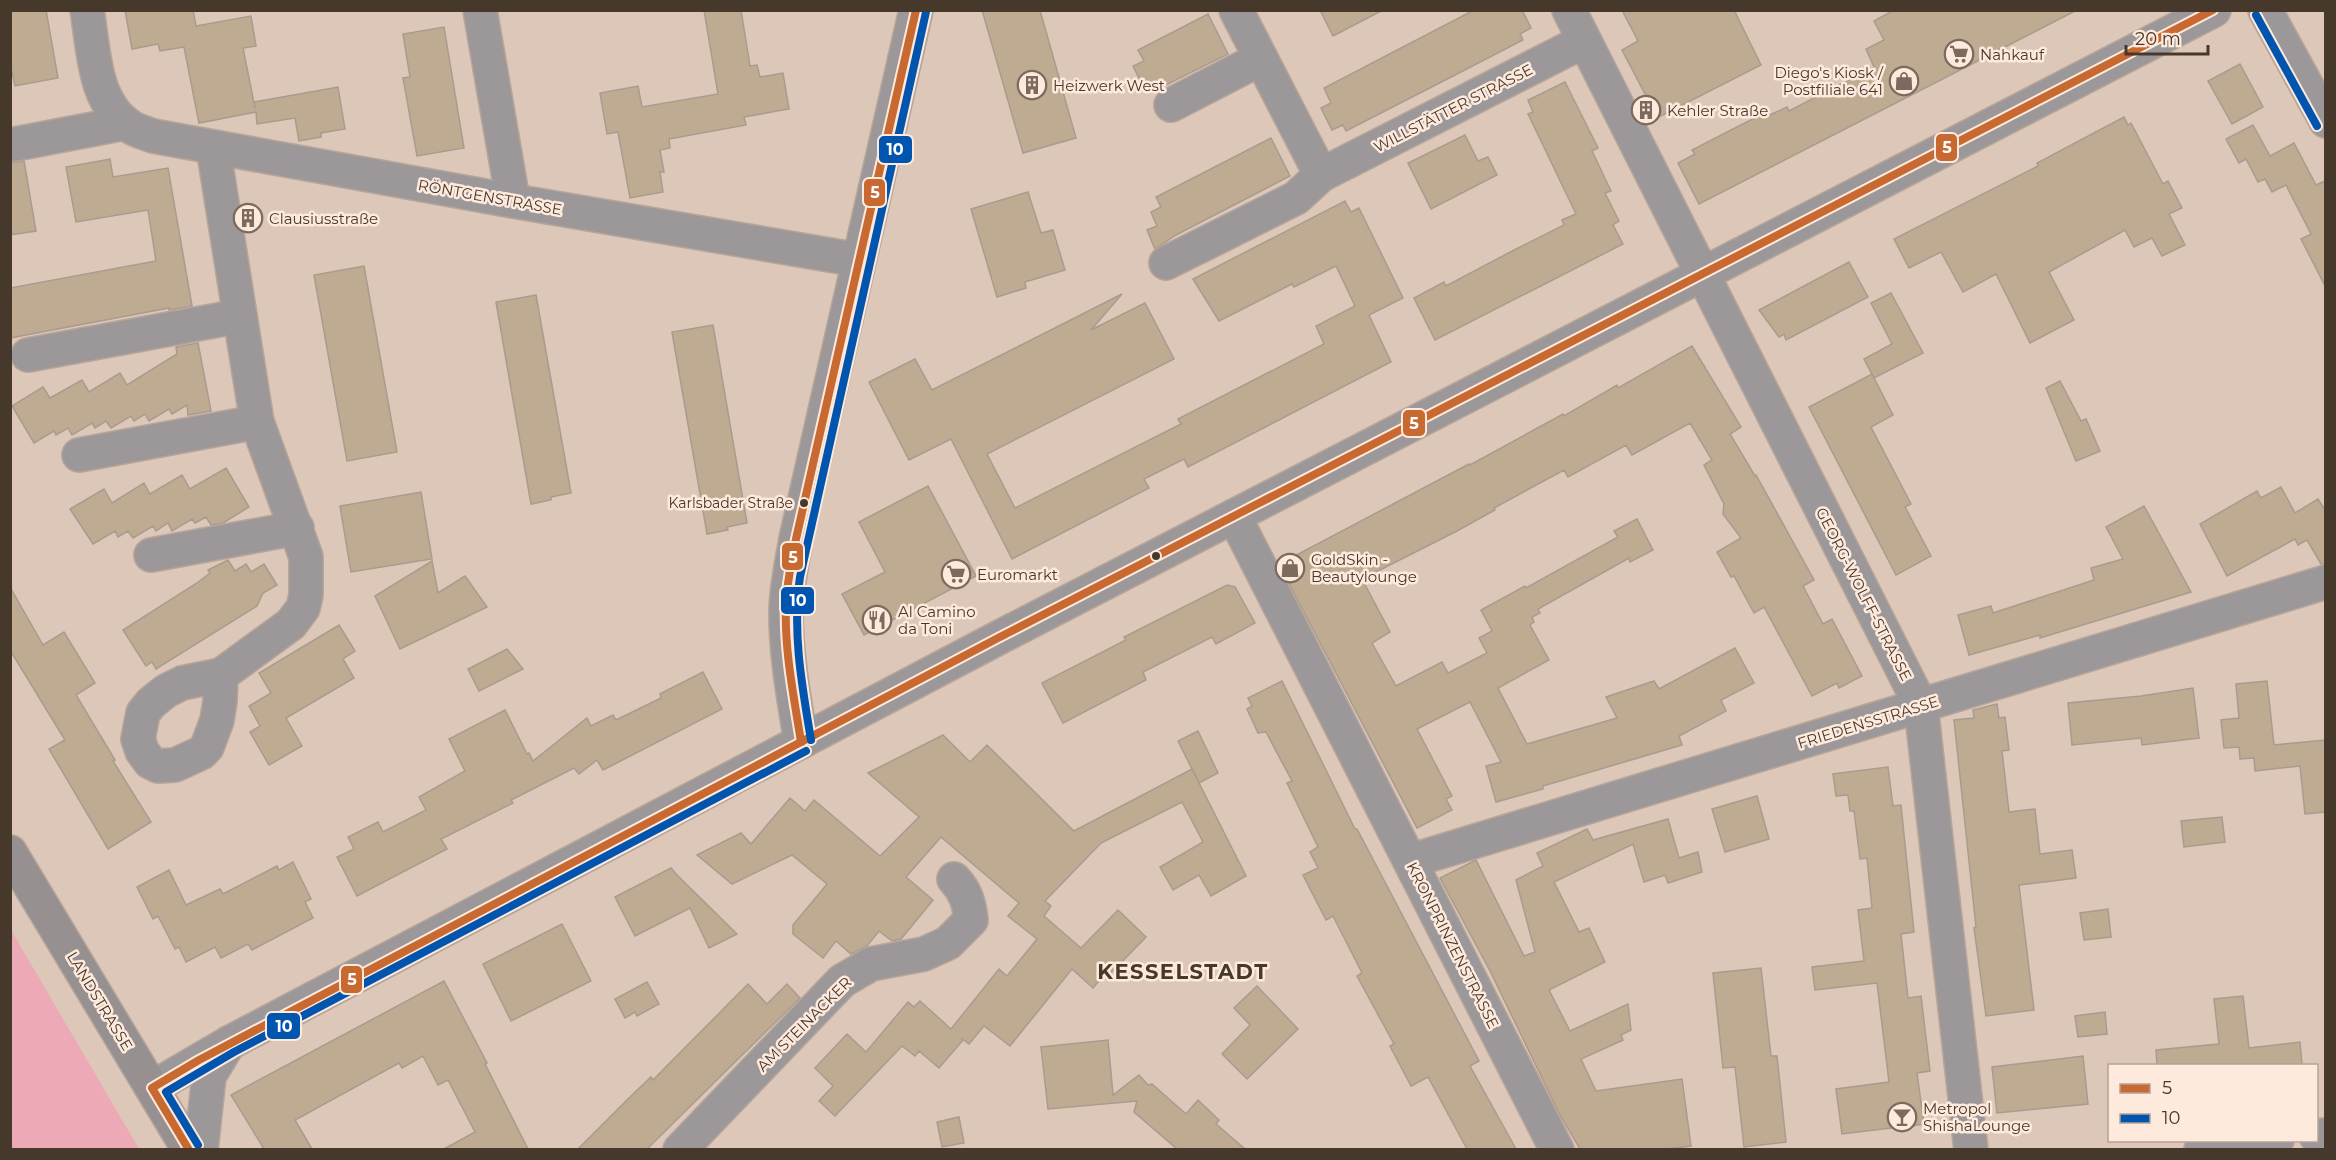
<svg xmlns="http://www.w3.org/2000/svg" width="2336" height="1160" viewBox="0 0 2336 1160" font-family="Montserrat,sans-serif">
<rect width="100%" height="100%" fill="#dcc7b8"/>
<polygon fill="#eda9b6" points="10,930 11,930 139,1149 11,1149"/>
<g fill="#beab92" stroke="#a99b8e" stroke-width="1.5">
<polygon points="10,10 46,10 58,78 15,86 10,63"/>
<polygon points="125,10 193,10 196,26 251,16 256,46 243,48 255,108 254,102 338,87 345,129 321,133 321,137 299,141 295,118 257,124 256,112 199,123 184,47 160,51 158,44 132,49"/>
<polygon points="704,10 741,10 750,66 757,65 760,77 783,73 789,109 744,117 746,125 669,139 670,148 660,150 664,172 660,172 663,192 630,198 618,132 607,134 600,93 638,86 642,107 718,94"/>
<polygon points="982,10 1040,10 1076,138 1023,153"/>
<polygon points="1320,10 1383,10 1333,36"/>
<polygon points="1474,10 1522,10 1531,28 1520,34 1523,40 1457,74 1346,131 1343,125 1332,130 1321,108 1331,103 1324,88"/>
<polygon points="1622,10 1734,10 1761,65 1647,123 1636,101 1646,96 1622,50 1638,41"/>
<polygon points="1894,10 2077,10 1699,204 1678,163 1695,154 1692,150 1768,111 1770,115 1787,107 1789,111 1874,67 1866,49 1884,40 1874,21"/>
<polygon points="1208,14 1228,54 1158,89 1155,82 1144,88 1133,66 1144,61 1138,50"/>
<polygon points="444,27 464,148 417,156 403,78 410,77 403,34"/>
<polygon points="2240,64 2263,107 2232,124 2208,81"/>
<polygon points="1565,82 1598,148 1592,151 1611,191 1605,193 1619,221 1613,225 1623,244 1435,340 1414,298 1444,282 1446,286 1516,249 1564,225 1562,220 1576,214 1528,114 1533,112 1528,100"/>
<polygon points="2124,117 2128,125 2131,123 2163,184 2168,181 2182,208 2169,214 2185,245 2162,256 2152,238 2134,247 2125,230 2049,272 2074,320 2030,343 1996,274 1963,292 1941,252 1909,268 1894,239 2038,166 2037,163"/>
<polygon points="2253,125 2270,156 2294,143 2316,185 2325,181 2325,286 2301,239 2311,234 2286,185 2272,192 2265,179 2258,182 2246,159 2239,163 2226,139"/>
<polygon points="1465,135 1478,161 1488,157 1497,175 1431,209 1408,163"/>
<polygon points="1271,138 1290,176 1176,235 1155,249 1147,230 1157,226 1151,212 1161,207 1156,197"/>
<polygon points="110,159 113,177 168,168 192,306 169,310 169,308 10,338 10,288 156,261 148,210 76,222 66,167"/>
<polygon points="24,161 36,231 10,235 10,163"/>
<polygon points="1028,192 1041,233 1053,230 1065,270 1025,282 1026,288 997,297 971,209"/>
<polygon points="1345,201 1351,212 1359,208 1403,298 1369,315 1391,362 1188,467 1184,459 1144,479 1149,488 1012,559 951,439 909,460 869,382 915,359 932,390 1122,294 1091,330 1145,303 1174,359 987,454 1015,508 1181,424 1178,419 1324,344 1316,326 1355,306 1336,266 1294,287 1292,284 1219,321 1193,279"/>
<polygon points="1849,262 1868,297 1786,340 1784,334 1779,337 1759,310"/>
<polygon points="364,266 397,452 347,461 314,275"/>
<polygon points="1891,293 1923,353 1874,378 1864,359 1892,344 1871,303"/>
<polygon points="536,295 571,493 551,497 551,500 531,504 496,302"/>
<polygon points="713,325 747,523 727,527 728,530 707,534 672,332"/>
<polygon points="198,343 211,411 188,415 187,405 172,414 169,409 149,421 145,414 134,421 131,416 111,428 106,421 95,428 92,423 72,435 68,428 56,435 54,431 34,443 12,406 43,387 50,398 82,380 89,392 120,373 127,385 177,354 176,347"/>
<polygon points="1692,346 1741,427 1730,434 1755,476 1756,475 1814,580 1803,586 1823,624 1832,619 1862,676 1839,688 1837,683 1812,696 1764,607 1754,613 1734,576 1731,577 1717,552 1741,538 1723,514 1724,504 1704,465 1712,460 1690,423 1632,455 1626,445 1568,477 1564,470 1494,508 1495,510 1457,531 1362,579 1390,632 1372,643 1396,686 1442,662 1448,673 1487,653 1479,638 1492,631 1481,610 1525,586 1526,588 1618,537 1614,531 1637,519 1653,550 1630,562 1629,558 1538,609 1540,613 1532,617 1534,622 1530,625 1549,660 1498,688 1527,744 1617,718 1606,697 1654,681 1659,689 1735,648 1754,683 1721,700 1726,711 1679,736 1682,745 1543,786 1543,789 1496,802 1486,766 1501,762 1470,702 1417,729 1452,796 1446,799 1452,810 1417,828 1283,572 1287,560 1469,464 1470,465 1563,414 1564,416 1617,385 1618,388"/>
<polygon points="1872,374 1893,415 1871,427 1911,504 1905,507 1931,556 1896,575 1809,407"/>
<polygon points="2060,381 2081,421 2086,419 2100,451 2076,461 2046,388"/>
<polygon points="226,468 249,507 223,523 211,525 206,517 195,523 192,519 172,531 168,523 156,531 153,526 133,538 128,531 118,537 115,531 93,544 70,509 104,489 112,503 144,483 150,494 182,475 190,489"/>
<polygon points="928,486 976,576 864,635 842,594 885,572 859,522"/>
<polygon points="2281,487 2295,513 2318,499 2325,510 2325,564 2321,564 2307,540 2298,545 2295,539 2227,576 2200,524 2257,491 2261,498"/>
<polygon points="421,492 432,559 351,572 340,506"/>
<polygon points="2144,506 2191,592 2040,638 2040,635 1969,655 1958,615 1991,606 1993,613 2094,580 2091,568 2123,559 2106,527"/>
<polygon points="228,560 235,571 246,564 251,572 264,564 277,585 263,593 257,606 156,669 152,662 146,666 123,630 197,583 210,573 208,570"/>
<polygon points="432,561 438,593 465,576 487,607 400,649 375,596"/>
<polygon points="1227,585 1235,587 1255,623 1216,644 1212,637 1143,672 1146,680 1063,723 1042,683 1126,640 1124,637"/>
<polygon points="10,587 43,645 64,632 95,683 76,695 115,760 113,761 151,822 108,849 49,749 65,740 10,650"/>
<polygon points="339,625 355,651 343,659 354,678 286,718 302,746 269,765 250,732 260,726 249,706 271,693 259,673"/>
<polygon points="507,649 523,669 479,691 468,669"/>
<polygon points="703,672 722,709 603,770 597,760 579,774 574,768 511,800 513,803 441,839 447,849 357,896 337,857 354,849 348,837 378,822 383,832 426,810 419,797 465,771 449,739 505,710 527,754 529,753 533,761 587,718 591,726 613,715 616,720 661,698 660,694"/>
<polygon points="1282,681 1355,829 1357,829 1479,1061 1470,1066 1516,1149 1467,1149 1428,1077 1411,1086 1390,1046 1394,1044 1357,976 1362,973 1333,916 1326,920 1303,875 1318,868 1310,852 1318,847 1287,783 1292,781 1266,732 1258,733 1247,709 1252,706 1248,698"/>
<polygon points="2267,681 2274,745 2325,740 2325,812 2305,814 2300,766 2255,771 2254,758 2240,759 2239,747 2224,748 2221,720 2239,718 2236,684"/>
<polygon points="2193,688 2199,738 2142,745 2141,738 2072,745 2068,703 2141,696"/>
<polygon points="1997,704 1999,718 2005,717 2009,750 2002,751 2009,812 2035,809 2040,854 2072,850 2076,878 2019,885 2034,1010 1986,1016 1974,928 1976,927 1954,720 1974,718 1973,710"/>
<polygon points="1198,731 1218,773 1199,783 1178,741"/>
<polygon points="943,735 970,762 987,745 1074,831 1192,769 1246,876 1211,896 1199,875 1173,890 1160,867 1203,842 1182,802 1101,843 1045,901 1051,906 1044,916 1081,948 1118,910 1146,937 1106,978 1104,975 1093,988 1072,969 1010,1046 984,1026 969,1044 961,1038 963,1040 939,1068 919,1051 915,1056 902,1046 835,1116 819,1101 833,1086 815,1068 847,1034 866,1052 908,1002 914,1007 920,1001 951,1029 999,969 1007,976 1037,939 1008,916 1019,903 941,837 906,877 933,900 901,939 892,941 879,931 867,946 851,954 836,941 823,958 793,934 793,925 827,884 792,855 732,884 697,855 741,833 751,844 790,798 805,811 814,800 880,856 919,817 868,773"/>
<polygon points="1888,767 1893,806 1901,805 1914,932 1901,934 1908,998 1921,996 1930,1071 1917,1073 1924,1124 1842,1134 1836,1089 1889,1082 1877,983 1815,990 1812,967 1864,961 1858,910 1872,908 1867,858 1860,859 1854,811 1850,811 1848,795 1836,796 1833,774"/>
<polygon points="1757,796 1769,839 1725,852 1712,809"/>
<polygon points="2222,817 2225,842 2184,847 2181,821"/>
<polygon points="1668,819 1679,858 1698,852 1702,872 1668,883 1665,875 1644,882 1633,844 1554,882 1579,932 1589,928 1605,962 1549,990 1570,1031 1628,1004 1631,1030 1621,1035 1623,1040 1581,1059 1596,1091 1682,1079 1691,1146 1665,1149 1580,1149 1560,1115 1490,971 1440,878 1476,860 1524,956 1535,952 1516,880 1543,866 1537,853 1587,829 1593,840"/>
<polygon points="293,862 311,899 305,902 313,918 252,950 248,944 221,958 215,947 186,962 179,947 175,949 158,916 153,919 137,887 169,870 186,905 220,889 223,894 277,866 279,870"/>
<polygon points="671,868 678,876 737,934 709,948 690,908 635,936 615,897"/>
<polygon points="2108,909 2111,937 2084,940 2080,913"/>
<polygon points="562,924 591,981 511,1021 483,964"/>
<polygon points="1761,968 1771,1056 1777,1056 1786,1142 1744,1147 1735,1067 1723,1068 1713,973"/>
<polygon points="444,981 487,1063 485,1064 528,1149 444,1149 475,1132 448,1080 438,1085 423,1056 402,1068 399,1063 295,1120 312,1149 264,1149 231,1095"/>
<polygon points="647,982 659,1004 637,1016 635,1012 625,1018 615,999"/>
<polygon points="748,984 767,1004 787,984 800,998 647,1149 578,1149 631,1096 651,1077 653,1080"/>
<polygon points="1257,986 1298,1029 1247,1079 1222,1054 1250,1025 1234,1008"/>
<polygon points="2243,996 2249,1048 2300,1042 2302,1065 2157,1065 2156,1050 2219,1044 2214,999"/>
<polygon points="2105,1012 2107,1034 2078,1037 2075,1016"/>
<polygon points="1108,1040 1113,1095 1139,1075 1148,1085 1152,1084 1186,1114 1198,1100 1219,1120 1216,1124 1245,1149 1177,1149 1134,1112 1137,1101 1048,1109 1041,1047"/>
<polygon points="2083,1056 2088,1104 1997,1113 1992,1067"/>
<polygon points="959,1117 964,1143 942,1147 937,1122"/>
</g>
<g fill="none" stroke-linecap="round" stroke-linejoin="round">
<g stroke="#b6a599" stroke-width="36">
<g id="minor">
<path d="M87,10c7,40 6,93 44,117 6,4 15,6 22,9l360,65 346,59"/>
<polyline points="480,10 513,201"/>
<polyline points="1236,10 1321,175 1584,41"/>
<polyline points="1569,10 1921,706 1971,1150"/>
<polyline points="2265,10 2326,121"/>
<polyline points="1171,105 1260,59"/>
<polyline points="10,145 125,123"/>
<polyline points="213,147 257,422 306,557 306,595 303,608 291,624 221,675 182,683 166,691 151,703 143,713 138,739 142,751 150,762 158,766 175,765 201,753 207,747 217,720 220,701 221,675"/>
<polyline points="1166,263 1296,198 1321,175"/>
<polyline points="28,355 240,316"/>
<polyline points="79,455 257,422"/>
<polyline points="1234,516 1557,1150"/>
<polyline points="151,555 297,528"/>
<path d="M801,742c-7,-43 -15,-86 -15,-129 0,-25 6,-50 10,-74l120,-529"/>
<polyline points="1410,861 2326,582"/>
<polyline points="152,1088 229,1043 998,638 2214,10"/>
<polyline points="2316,1136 2326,1135"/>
<polyline points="201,1150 209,1076 229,1043"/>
<path d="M680,1150l162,-169 29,-17 53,-10 24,-11 23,-23c-2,-17 -5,-28 -17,-41"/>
<polyline points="2201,1150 2277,1140"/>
</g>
</g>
<g stroke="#b6a599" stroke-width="36">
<polyline id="major" points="10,852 189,1150"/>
</g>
<use href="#minor" stroke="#9c989a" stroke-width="33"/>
<use href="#major" stroke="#979091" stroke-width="33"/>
<g stroke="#feeadc" stroke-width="12">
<g id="bus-1">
<path d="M801,742c-7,-45 -17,-92 -15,-139 1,-21 6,-43 10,-64l120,-529"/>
<polyline points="189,1150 152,1088 199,1060 998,638 2213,10"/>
</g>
</g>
<g stroke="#feeadc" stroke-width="12">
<g id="bus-2">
<polyline points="2256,15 2317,126"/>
<path d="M811,740c-9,-54 -19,-108 -11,-163l126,-565"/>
<polyline points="198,1145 166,1092 234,1052 806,751"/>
</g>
</g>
<use href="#bus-1" stroke="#c86931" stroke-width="8"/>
<use href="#bus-2" stroke="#0155ae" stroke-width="8"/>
</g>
<defs>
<g id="supermarket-ring" transform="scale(1.5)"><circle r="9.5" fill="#feeadc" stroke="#7b6a5d" stroke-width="1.5"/><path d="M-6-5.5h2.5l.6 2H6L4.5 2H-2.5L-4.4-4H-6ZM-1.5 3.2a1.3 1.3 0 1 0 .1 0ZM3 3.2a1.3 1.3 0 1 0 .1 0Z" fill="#7b6a5d"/></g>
<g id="shop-ring" transform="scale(1.5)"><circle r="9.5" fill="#feeadc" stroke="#7b6a5d" stroke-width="1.5"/><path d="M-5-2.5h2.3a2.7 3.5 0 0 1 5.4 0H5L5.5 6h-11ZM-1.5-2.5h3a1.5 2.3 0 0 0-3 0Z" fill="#7b6a5d"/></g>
<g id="building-ring" transform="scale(1.5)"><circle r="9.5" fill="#feeadc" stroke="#7b6a5d" stroke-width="1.5"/><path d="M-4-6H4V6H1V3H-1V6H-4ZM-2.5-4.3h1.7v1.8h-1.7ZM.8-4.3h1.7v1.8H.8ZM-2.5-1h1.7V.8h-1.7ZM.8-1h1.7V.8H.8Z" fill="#7b6a5d"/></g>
<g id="restaurant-ring" transform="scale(1.5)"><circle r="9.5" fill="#feeadc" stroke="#7b6a5d" stroke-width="1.5"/><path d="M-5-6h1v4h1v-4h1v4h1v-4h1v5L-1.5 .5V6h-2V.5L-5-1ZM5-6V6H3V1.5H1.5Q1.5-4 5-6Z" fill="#7b6a5d"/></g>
<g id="bar-ring" transform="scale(1.5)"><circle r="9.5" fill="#feeadc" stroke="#7b6a5d" stroke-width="1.5"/><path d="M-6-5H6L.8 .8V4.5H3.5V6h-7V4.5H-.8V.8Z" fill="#7b6a5d"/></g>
</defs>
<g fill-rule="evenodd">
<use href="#supermarket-ring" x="1959" y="54"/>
<use href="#shop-ring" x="1904" y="81"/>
<use href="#building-ring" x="1032" y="85"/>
<use href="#building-ring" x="1646" y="110"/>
<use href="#building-ring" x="248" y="218"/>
<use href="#shop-ring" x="1290" y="568"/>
<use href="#supermarket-ring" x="956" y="574"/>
<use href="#restaurant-ring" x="877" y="620"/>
<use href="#bar-ring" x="1902" y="1117"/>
</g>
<g fill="#47382c" stroke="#feeadc" stroke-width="2">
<circle cx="804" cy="503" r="5"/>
<circle cx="1156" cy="556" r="5"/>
</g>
<g text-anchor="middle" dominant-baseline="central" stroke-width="5" stroke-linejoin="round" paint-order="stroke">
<g font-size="14" fill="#47382c" stroke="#feeadc" text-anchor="end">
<text x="793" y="503">Karlsbader Straße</text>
</g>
<g font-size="15" fill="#47382c" stroke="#feeadc" text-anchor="start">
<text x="1980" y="54">Nahkauf</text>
<text x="1883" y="72" text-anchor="end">Diego's Kiosk /<tspan x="1883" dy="17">Postfiliale 641</tspan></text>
<text x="1053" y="85">Heizwerk West</text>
<text x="1667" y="110">Kehler Straße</text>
<text x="269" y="218">Clausiusstraße</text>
<text x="1311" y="559">GoldSkin -<tspan x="1311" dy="17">Beautylounge</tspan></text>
<text x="977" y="574">Euromarkt</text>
<text x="898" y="611">Al Camino<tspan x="898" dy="17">da Toni</tspan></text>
<text x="1923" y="1108">Metropol<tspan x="1923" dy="17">ShishaLounge</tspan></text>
</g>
<g font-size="15" fill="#47382c" stroke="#feeadc">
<text transform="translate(1453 108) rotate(-27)">WILLSTÄTTER STRASSE</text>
<text transform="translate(490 197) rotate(10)">RÖNTGENSTRASSE</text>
<text transform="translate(1864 594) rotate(63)">GEORG-WOLFF-STRASSE</text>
<text transform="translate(1868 722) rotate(-17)">FRIEDENSSTRASSE</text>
<text transform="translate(1453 945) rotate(63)">KRONPRINZENSTRASSE</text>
<text transform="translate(100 1001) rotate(59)">LANDSTRASSE</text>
<text transform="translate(804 1024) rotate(-45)">AM STEINACKER</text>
</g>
<g font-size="21" font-weight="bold" letter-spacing="1.5" fill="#47382c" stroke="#feeadc">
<text x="1183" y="971">KESSELSTADT</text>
</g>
</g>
<g stroke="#feeadc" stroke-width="2">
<rect x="1935" y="133" width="23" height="29" rx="6" fill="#c86931"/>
<rect x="878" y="135" width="35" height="29" rx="6" fill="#0155ae"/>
<rect x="863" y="178" width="23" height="29" rx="6" fill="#c86931"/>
<rect x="1402" y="409" width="24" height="28" rx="6" fill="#c86931"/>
<rect x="781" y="542" width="23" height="29" rx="6" fill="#c86931"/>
<rect x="780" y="586" width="35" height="29" rx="6" fill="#0155ae"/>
<rect x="340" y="965" width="23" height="29" rx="6" fill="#c86931"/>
<rect x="266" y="1012" width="35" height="28" rx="6" fill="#0155ae"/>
</g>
<g font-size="16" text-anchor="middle" font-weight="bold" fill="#fff">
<text x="1947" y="153">5</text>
<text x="895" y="155">10</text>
<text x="875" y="198">5</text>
<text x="1414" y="429">5</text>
<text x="793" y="563">5</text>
<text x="798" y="606">10</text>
<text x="352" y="985">5</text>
<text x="284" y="1032">10</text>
</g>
<rect width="2336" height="1160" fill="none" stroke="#47382c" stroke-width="24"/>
<rect x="2108" y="1064" width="210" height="78" fill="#feeadc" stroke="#b5a396" stroke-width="1.5"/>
<rect x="2120" y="1084" width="30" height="9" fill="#c86931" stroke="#b5a396" stroke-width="1.5"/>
<text x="2162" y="1094" font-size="18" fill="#47382c">5</text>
<rect x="2120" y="1114" width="30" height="9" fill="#0155ae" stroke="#b5a396" stroke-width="1.5"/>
<text x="2162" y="1124" font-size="18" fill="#47382c">10</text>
<path d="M2126 45v9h82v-9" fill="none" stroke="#47382c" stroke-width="3"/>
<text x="2135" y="45" font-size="18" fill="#47382c" stroke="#feeadc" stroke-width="4.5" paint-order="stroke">20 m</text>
</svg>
